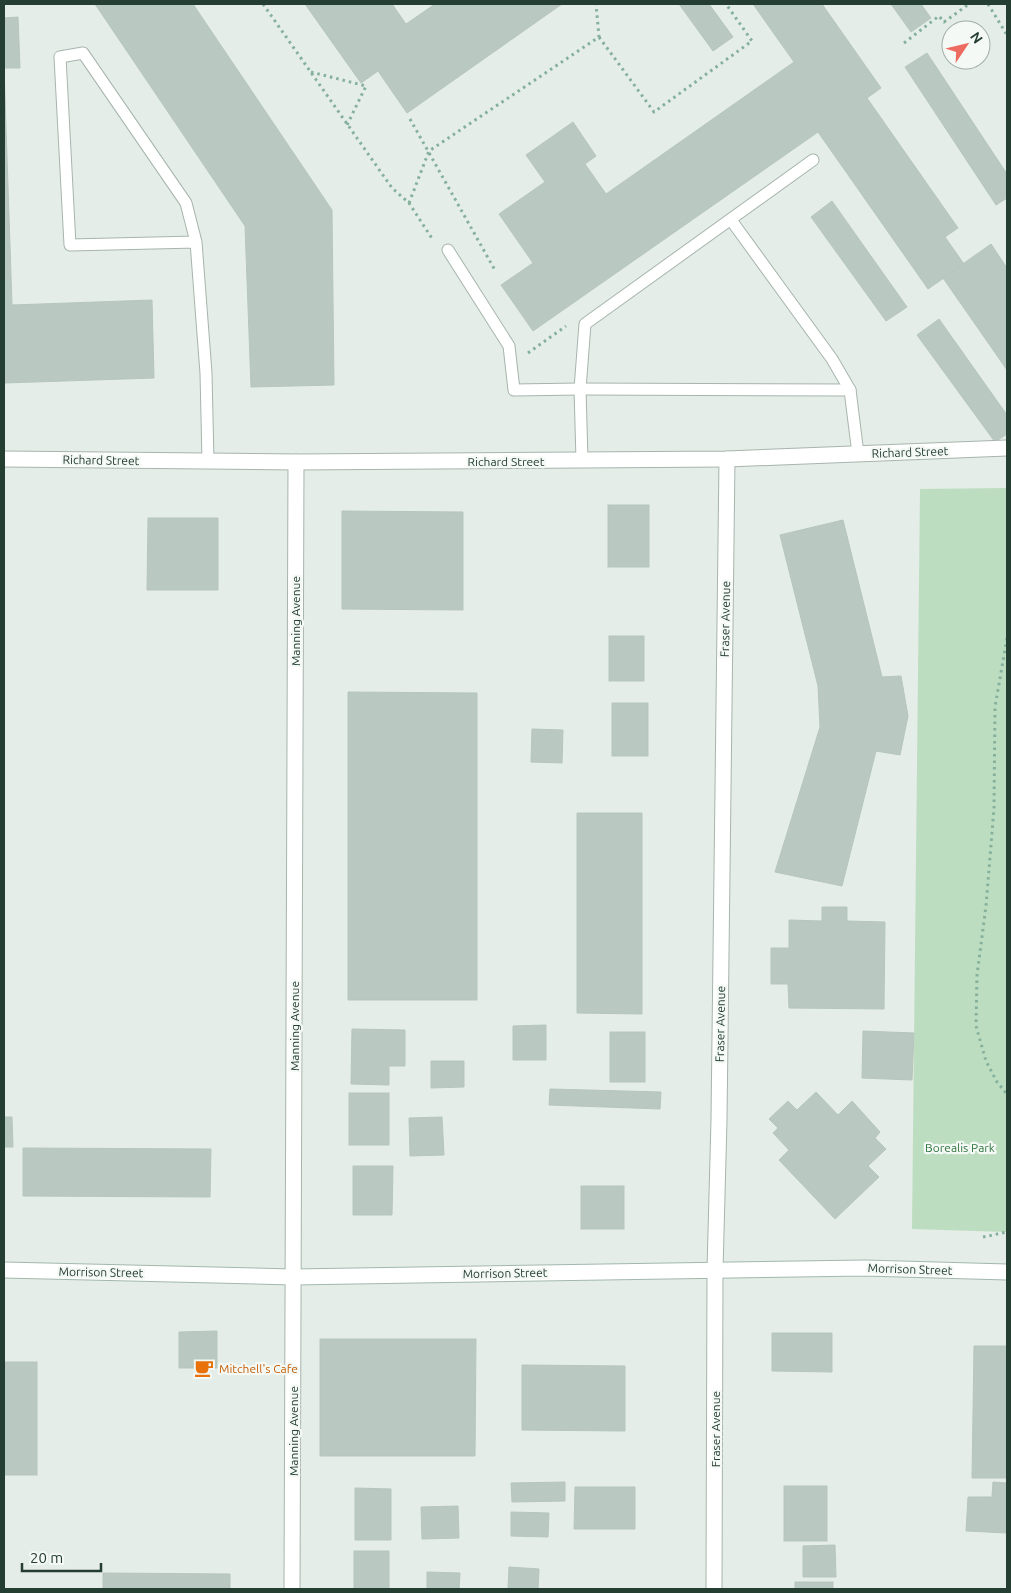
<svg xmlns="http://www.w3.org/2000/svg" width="1011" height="1593" viewBox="0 0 1011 1593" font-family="Ubuntu,sans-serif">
<rect width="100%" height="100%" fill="#e4ede7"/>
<polygon fill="#bdddc1" points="1007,488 1007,1232 912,1229 920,489"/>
<g fill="#b9c8c0" stroke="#b6c6bd">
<polygon points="95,4 193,4 332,210 334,385 251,387 245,226"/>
<polygon points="305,4 392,4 406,24 435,4 562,4 407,113 378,71 361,83"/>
<polygon points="679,4 709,4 733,37 713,51"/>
<polygon points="753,4 822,4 881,88 867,98 958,228 945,237 964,264 928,289 818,132 533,331 501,285 533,263 499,214 545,182 526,155 573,122 596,156 585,164 606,194 794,62"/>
<polygon points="891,4 921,4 931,18 911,32"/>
<polygon points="18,17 20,68 4,68 12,305 152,300 154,378 4,383 4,18"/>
<polygon points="927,53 1007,174 1007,198 996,205 905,67"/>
<polygon points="832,201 907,307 886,321 811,217"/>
<polygon points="991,244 1007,268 1007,370 943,278"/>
<polygon points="939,319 1007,415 1007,434 995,442 917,335"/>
<rect x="608" y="505" width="41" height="62"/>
<polygon points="342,511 463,512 463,610 342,609"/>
<polygon points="148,518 218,518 218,590 147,590"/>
<polygon points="843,520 882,677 901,676 908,716 900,755 876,751 842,886 775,872 820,727 818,686 780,535"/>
<rect x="609" y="636" width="35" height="45"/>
<polygon points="348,692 477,693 477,1000 348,1000"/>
<rect x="612" y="703" width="36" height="53"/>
<polygon points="532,729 563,730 562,763 531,762"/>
<polygon points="577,813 642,813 642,1014 577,1013"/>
<polygon points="822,907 847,907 847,921 885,922 884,1009 789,1008 788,984 771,984 771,948 789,948 789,920 822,921"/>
<polygon points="546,1025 546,1060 513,1060 513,1026"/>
<polygon points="352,1029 405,1030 405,1066 389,1066 389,1085 351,1084"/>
<polygon points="863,1031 914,1033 912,1080 862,1078"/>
<rect x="610" y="1032" width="35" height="50"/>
<polygon points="431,1061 464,1061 464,1087 431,1088"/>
<polygon points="550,1089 661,1092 660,1109 549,1105"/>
<polygon points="816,1092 838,1115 852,1101 880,1132 875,1138 886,1149 868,1166 879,1177 835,1219 779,1160 789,1150 773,1133 778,1128 769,1119 788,1101 797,1110"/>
<rect x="349" y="1093" width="40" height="52"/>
<polygon points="4,1117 12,1117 13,1147 4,1147"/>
<polygon points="442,1117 444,1155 410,1156 409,1118"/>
<polygon points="23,1148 211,1149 210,1197 23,1196"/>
<polygon points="353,1166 393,1166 392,1215 353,1215"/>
<rect x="581" y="1186" width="43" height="43"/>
<polygon points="217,1331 217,1368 179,1368 179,1332"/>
<polygon points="772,1333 832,1333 832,1372 772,1371"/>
<polygon points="320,1339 476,1339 475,1456 320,1456"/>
<polygon points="974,1346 1007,1346 1007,1478 972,1478"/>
<rect x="4" y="1362" width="33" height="113"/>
<polygon points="522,1365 625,1366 625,1431 522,1430"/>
<polygon points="565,1482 565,1501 512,1502 511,1483"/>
<polygon points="993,1482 1007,1483 1007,1533 966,1531 968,1497 992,1497"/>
<rect x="784" y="1486" width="43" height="55"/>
<polygon points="575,1487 635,1487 635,1529 574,1529"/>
<polygon points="355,1488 391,1489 391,1540 355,1540"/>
<polygon points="458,1506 459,1538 422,1539 421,1507"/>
<polygon points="511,1512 549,1513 548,1537 511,1536"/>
<polygon points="835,1545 836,1577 803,1577 803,1546"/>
<rect x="354" y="1551" width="35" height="38"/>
<polygon points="509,1567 539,1569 538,1589 508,1589"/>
<polygon points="427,1572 460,1573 459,1589 427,1589"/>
<polygon points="103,1573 230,1574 230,1589 103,1589"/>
<rect x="795" y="1582" width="38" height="7"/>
</g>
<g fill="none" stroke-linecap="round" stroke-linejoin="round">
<g stroke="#a7b5ad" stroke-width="13">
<g id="lane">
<polyline points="731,220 832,359 850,390"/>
<polyline points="196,242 70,245 60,57 83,53 186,203 196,242 206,373 208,461"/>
<polyline points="448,250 509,346 514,390 580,389 850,390 858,454"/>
<polyline points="582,460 580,389 585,324 813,160"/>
</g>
</g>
<g stroke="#a7b5ad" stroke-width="17">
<g id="street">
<polyline points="4,459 296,462 727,459 1007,448"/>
<polyline points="292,1589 296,462"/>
<polyline points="714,1589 715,1270 719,1120 727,459"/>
</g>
</g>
<g stroke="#a2b8ad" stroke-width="17">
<polyline id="secondary" points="4,1270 293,1277 865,1268 1007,1272"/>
</g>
<g stroke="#85b09b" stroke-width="3" stroke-dasharray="2.5 4" stroke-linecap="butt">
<polyline points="263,4 392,188 409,203 433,240"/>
<polyline points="988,4 1007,35"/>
<polyline points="599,37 654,112 752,41 726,4"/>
<polyline points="904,43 939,16 944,22 969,4"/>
<polyline points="311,72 366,86 347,125"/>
<polyline points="410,119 496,272"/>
<polyline points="409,203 429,151 599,37 596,4"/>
<polyline points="528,353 566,326"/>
<polyline points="1007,638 995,707 994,808 986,906 977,975 976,1026 986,1061 997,1082 1007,1094"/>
<polyline points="983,1237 1007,1232"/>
</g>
<use href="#lane" stroke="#fff" stroke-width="11"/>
<use href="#street" stroke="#fff" stroke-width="15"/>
<use href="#secondary" stroke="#fff" stroke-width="15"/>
</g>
<defs>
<g id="cafe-bare" transform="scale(1.5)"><path d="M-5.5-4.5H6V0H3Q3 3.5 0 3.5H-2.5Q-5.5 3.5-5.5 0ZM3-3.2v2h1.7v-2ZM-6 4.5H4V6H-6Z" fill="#e8710a" stroke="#f4f9f6" stroke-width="2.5" paint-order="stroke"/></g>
</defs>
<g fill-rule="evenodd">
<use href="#cafe-bare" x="204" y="1368"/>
</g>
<g text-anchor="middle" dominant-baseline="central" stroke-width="4.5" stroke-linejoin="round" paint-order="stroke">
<g font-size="12" fill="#243e32" stroke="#f4f9f6">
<text transform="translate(910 452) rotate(-2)">Richard Street</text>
<text transform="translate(101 460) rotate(1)">Richard Street</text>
<text x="506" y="461">Richard Street</text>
<text transform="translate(725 619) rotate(-89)">Fraser Avenue</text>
<text transform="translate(295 621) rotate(-90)">Manning Avenue</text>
<text transform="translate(720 1024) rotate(-89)">Fraser Avenue</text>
<text transform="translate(294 1026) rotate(-90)">Manning Avenue</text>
<text transform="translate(910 1269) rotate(2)">Morrison Street</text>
<text transform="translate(101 1272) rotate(1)">Morrison Street</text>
<text transform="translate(505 1273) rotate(-1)">Morrison Street</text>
<text transform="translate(715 1429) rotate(-90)">Fraser Avenue</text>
<text transform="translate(293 1431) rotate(-90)">Manning Avenue</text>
</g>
<g font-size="12" fill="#2f743e" stroke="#f4f9f6">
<text x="960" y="1147">Borealis Park</text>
</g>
<g font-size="12" fill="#c56008" stroke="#f4f9f6" text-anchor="start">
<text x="219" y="1368">Mitchell's Cafe</text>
</g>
</g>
<rect width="1011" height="1593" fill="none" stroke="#243e32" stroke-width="10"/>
<g transform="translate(966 45) rotate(55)"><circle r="24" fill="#f4f9f6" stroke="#a1aea8"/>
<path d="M0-4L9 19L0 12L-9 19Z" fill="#ee6b61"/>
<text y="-8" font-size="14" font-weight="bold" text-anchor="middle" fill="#243e32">N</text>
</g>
<path d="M22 1563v8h79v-8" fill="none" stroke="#243e32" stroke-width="2.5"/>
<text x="30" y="1563" font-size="15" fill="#243e32" stroke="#f4f9f6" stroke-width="4" paint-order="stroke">20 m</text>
</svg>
